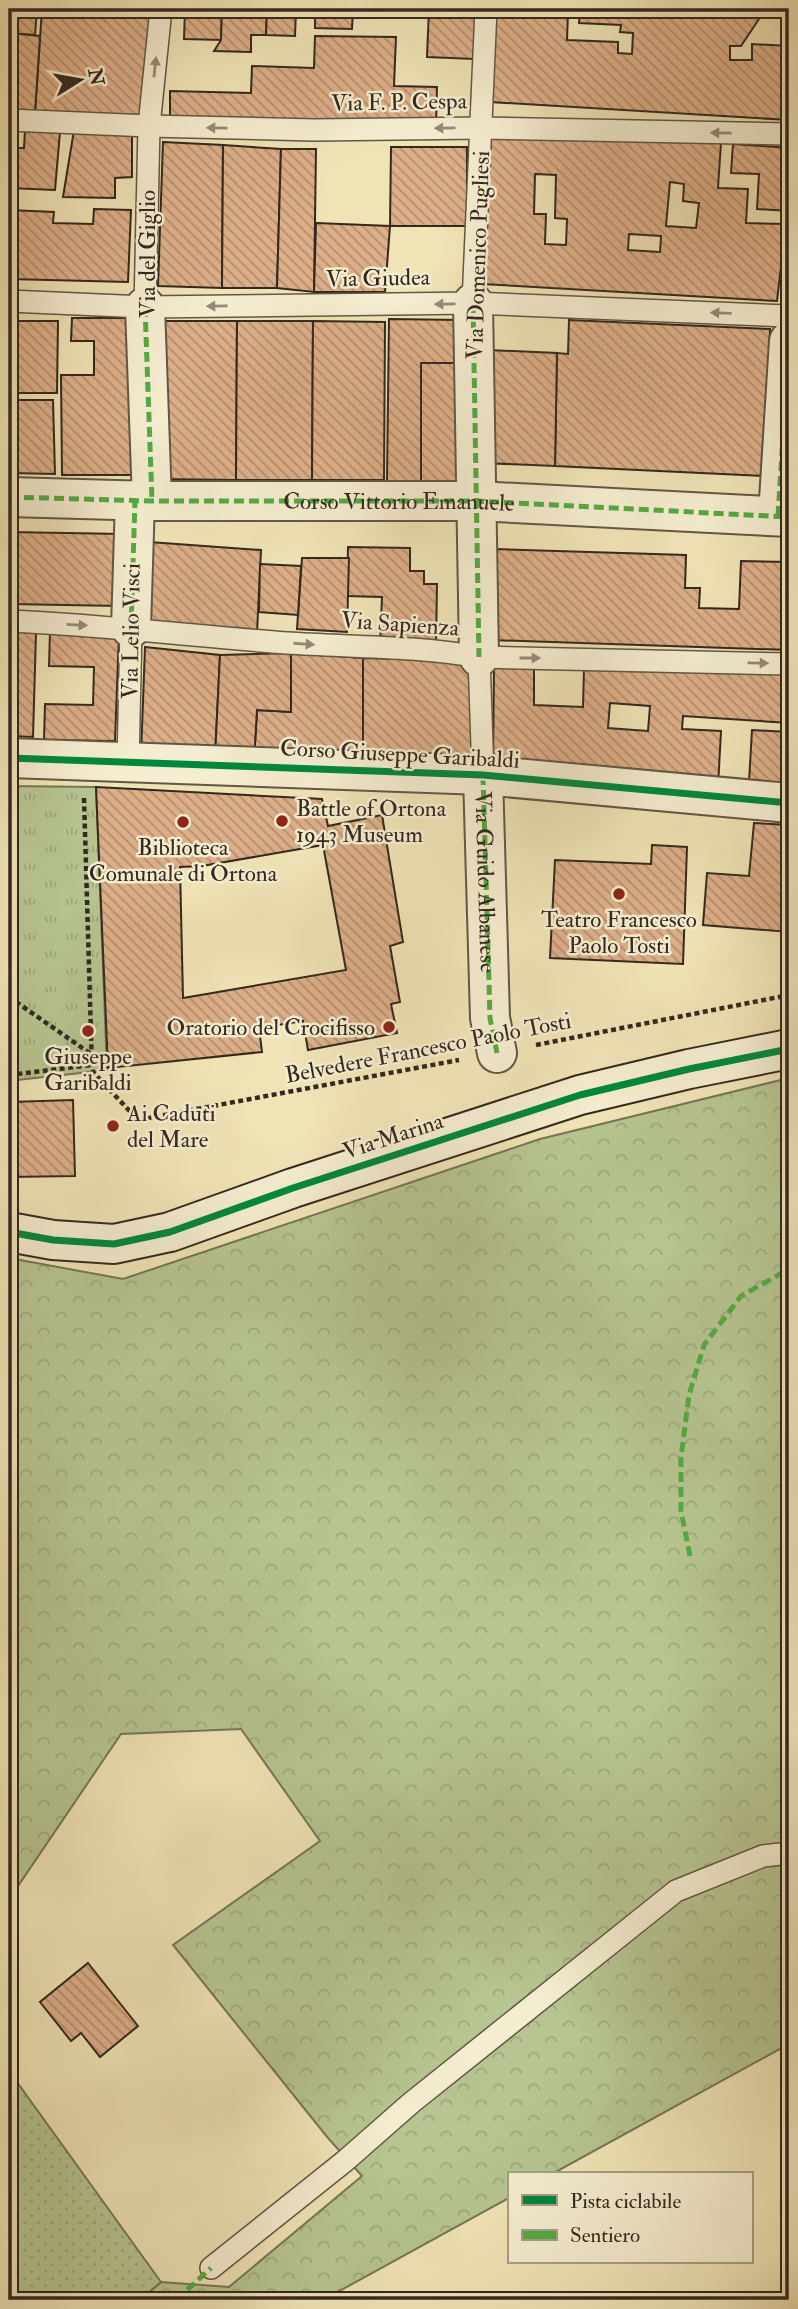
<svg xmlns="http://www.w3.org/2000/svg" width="798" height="2309" viewBox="0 0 798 2309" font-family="'IM FELL Double Pica',serif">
<defs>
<pattern id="forest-crowns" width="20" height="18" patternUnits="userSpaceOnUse" patternTransform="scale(1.75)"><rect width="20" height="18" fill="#b6c591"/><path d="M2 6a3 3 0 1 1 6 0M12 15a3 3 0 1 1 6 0" fill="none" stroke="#9da97d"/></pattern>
<pattern id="park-tufts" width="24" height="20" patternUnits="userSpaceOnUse" patternTransform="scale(1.75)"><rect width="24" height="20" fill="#b6c591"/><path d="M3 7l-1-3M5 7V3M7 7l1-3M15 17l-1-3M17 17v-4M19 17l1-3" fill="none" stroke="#9da97d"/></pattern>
<pattern id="garden-dots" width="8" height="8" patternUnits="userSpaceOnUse" patternTransform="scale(1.75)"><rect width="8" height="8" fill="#b6c591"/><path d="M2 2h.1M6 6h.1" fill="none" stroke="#9da97d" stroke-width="1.8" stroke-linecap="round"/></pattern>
<pattern id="building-back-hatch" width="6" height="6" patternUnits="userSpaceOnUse" patternTransform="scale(1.75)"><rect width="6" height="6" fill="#ddaf88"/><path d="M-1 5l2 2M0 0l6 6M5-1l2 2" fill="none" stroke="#b48e6f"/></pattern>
</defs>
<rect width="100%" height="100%" fill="#f0e4b6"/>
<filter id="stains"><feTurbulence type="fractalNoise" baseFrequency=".00286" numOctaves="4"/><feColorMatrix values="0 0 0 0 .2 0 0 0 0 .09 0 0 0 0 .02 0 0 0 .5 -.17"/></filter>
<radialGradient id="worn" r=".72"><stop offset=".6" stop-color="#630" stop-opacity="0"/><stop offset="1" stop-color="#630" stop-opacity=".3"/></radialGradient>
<polygon fill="url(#forest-crowns)" stroke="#747658" stroke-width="2" points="789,1078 789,2044 552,2174 509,2174 509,2198 323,2300 140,2300 161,2282 229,2287 362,2176 328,2138 173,1945 320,1841 241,1729 121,1734 18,1886 9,1895 9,1258 123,1279 540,1139"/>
<polygon fill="url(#park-tufts)" stroke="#747658" stroke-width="2" points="9,786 96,787 107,1070 9,1081"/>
<polygon fill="url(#garden-dots)" stroke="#747658" stroke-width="2" points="9,2071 161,2282 140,2300 9,2300"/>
<g fill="url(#building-back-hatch)" stroke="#332820" stroke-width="2" fill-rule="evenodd">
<polygon points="9,9 37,9 35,35 9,33"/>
<polygon points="42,9 152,9 143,116 35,113"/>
<polygon points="185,9 222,9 221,40 184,39"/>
<polygon points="222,9 267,9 266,35 251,35 251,52 214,51 221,40"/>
<polygon points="267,9 296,9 295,36 266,35"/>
<polygon points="315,9 394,9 394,11 353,10 352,29 315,28"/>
<polygon points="429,9 476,9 474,59 427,57"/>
<path d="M496,9h293v9l-28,-2 -20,30h-11v14h22v-16l37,2v74l-299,-18zM568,13l12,1 -1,9 42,2 -1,7 13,1 -1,21 -14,-1v-11l-51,-2z"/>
<polygon points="9,33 40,36 35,113 9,112"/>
<polygon points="315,36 396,37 394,86 437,87 436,126 170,120 170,91 251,93 252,66 314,68"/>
<polygon points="25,130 60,132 55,190 9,188 9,148 24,148"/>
<polygon points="74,130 132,131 132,177 115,178 115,198 63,197"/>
<path d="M489,132l232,11 -3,45 30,1 -2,34 40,1 -9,77 -295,-17zM535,174l21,1 -1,43 12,1 -1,26 -21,-1 1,-30h-12zM670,182l14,2 -1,17 16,2 -3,25 -30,-2zM629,234l32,2 -1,16 -32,-2z"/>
<polygon points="163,142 223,145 222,288 158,286"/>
<polygon points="733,144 789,148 789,211 757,209 759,174 731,173"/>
<polygon points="223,145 281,149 277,288 222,288"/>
<polygon points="391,147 467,147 467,226 390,226"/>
<polygon points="281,149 316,149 314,292 277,288"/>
<polygon points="94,209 131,210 128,282 9,279 9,210 54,212 53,223 93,224"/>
<polygon points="316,223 390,226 385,292 314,292"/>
<polygon points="72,318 138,318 139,475 62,475 61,375 94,375 94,341 71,341"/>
<polygon points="389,319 462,320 462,363 421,363 421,481 387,481"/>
<polygon points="569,320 770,329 764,476 555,466 557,353 568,354"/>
<polygon points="9,321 58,321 57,393 9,393"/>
<polygon points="156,321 237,321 236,480 156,479"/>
<polygon points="237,321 313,321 312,480 236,480"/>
<polygon points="313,321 385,322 384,480 312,480"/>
<polygon points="488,350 557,353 555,466 483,463"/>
<polygon points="421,363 462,363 461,482 421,481"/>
<polygon points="9,400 53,400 55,474 9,473"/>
<polygon points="9,532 122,534 120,606 9,604"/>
<polygon points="149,542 261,550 257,633 143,625"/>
<polygon points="348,547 410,548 410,571 424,571 424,584 437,584 436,646 380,645 382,597 347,596"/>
<polygon points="494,549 686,555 685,588 700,588 699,608 739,609 741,561 789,562 789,650 490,640"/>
<polygon points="302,558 349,558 347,632 297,629"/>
<polygon points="260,564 301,566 298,615 259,612"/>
<polygon points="9,631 36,633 33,737 9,736"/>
<polygon points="50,631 119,634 115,741 44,740 45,704 93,705 94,667 49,666"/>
<polygon points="145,647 220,655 215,757 141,755"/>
<polygon points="291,653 363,658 363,761 254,761 257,710 291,712"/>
<polygon points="291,653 291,712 257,710 254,761 215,757 220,655"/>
<polygon points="363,658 470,661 473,769 363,761"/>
<path d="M534,666v39l49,2 1,-39 205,1v54l-106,-7 -1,13 39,2 -3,56 -225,-20 1,-99zM610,703l40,3 -2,25 -40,-3z"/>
<polygon points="752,730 789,732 789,784 749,782"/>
<path d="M96,787l226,12 6,27 54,-11 21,127 -13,4 10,56 -9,2 6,29 -89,17 -5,-29 -44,7 3,24 -154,16zM323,845l23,125 -163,28 -3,-131 22,-1z"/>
<polygon points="754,823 789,825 789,861 782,860 781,872 789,873 789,932 703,925 707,873 749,876"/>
<polygon points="652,845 687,847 683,964 550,958 555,860 651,864"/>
<polygon points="73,1100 75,1176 9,1177 9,1102"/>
<polygon points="88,1963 138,2026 100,2057 81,2033 71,2041 40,2002"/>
</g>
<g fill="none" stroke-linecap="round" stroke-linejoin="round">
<g stroke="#625746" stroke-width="24">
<g id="lane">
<polyline points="9,120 149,126 314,130 481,128 789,134"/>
<polyline points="9,301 145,307 473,303 789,316"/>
<polyline points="473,303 486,9"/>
<polyline points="145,307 149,126 161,9"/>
<path d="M9,621c93,4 185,15 278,22 64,4 129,3 192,14l310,7"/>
<polyline points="479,657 483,775"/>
<polyline points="128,763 131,628"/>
<polyline points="211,2268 345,2161 411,2103 676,1891 763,1856 789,1853"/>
</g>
</g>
<g stroke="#625746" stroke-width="42">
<g id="street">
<polyline points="473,303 479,657"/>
<polyline points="145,307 152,501"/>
<path id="s1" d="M9,497l143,4h324l313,16"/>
<polyline points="778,516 789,341"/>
<polyline points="131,628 135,500"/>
<polyline points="9,758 483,775 789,803"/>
<path id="s2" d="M483,775l7,243 7,35"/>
</g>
</g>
<g stroke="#332820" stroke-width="42">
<polyline id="secondary" points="9,1232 53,1240 114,1244 170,1232 293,1188 580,1095 689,1069 789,1049"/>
</g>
<g stroke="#332820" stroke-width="4.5" stroke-dasharray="5 3.5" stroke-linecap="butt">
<polyline points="84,798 92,1068 93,1072 138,1120 459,1060"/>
<polyline points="9,997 91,1054"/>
<polyline points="536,1045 789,995"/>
<polyline points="9,1075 92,1065"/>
</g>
<use href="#lane" stroke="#f5edd0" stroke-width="21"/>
<use href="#street" stroke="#f5edd0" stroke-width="38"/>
<use href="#secondary" stroke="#f5edd0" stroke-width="38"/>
<g stroke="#54aa43" stroke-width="5" stroke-dasharray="10 5" stroke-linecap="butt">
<polyline points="473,303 479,657"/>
<polyline points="145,307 152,501"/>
<polyline points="9,497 152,501 476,501 789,517"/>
<polyline points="778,516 789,341"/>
<polyline points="131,628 135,500"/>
<polyline points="483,775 490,1018 497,1053"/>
<polyline points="690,1556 681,1511 681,1457 689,1395 704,1345 741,1296 789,1269"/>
<polyline points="176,2300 211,2268"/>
</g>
<g stroke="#f5edd0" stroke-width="11">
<g id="cycleway">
<polyline points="9,758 483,775 789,803"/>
<polyline points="9,1232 53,1240 114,1244 170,1232 293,1188 580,1095 689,1069 789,1049"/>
</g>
</g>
<use href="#cycleway" stroke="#00873e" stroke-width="7"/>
</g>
<defs><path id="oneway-solid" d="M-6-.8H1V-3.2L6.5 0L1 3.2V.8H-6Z" transform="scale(1.75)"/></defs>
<g fill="#948a78">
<use href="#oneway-solid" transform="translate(155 67) rotate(-84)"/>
<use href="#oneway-solid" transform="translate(217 128) rotate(-179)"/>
<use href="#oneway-solid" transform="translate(445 128) rotate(179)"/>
<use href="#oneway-solid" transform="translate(721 133) rotate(-179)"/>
<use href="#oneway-solid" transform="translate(445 304) rotate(179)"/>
<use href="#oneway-solid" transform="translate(217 306) rotate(179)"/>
<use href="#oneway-solid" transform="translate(721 313) rotate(-178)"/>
<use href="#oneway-solid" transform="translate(77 625) rotate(3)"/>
<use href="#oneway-solid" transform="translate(304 644) rotate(4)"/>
<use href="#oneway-solid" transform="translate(530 658)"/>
<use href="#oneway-solid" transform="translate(758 663) rotate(1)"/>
</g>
<g fill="#8f2418" stroke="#f5edd0" stroke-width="2.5">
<circle cx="282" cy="821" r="7"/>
<circle cx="183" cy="822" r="7"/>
<circle cx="619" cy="894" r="7"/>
<circle cx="389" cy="1027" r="7"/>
<circle cx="88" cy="1031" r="7"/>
<circle cx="113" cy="1126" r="7"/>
</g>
<g text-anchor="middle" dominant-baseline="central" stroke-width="5" stroke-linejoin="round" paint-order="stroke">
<g font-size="23" fill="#332820" stroke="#f5edd0">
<text transform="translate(399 102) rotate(-1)">Via F. P. Cespa</text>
<text transform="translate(147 254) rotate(-90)">Via del Giglio</text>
<text transform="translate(478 255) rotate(-88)">Via Domenico Pugliesi</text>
<text transform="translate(378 278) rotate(-1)">Via Giudea</text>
<text stroke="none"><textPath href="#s1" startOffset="390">Corso Vittorio Emanuele</textPath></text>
<text transform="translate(400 624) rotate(4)">Via Sapienza</text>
<text transform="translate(131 631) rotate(-89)">Via Lelio Visci</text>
<text transform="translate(400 754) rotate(3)">Corso Giuseppe Garibaldi</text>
<text stroke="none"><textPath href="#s2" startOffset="107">Via Guido Albanese</textPath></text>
<text transform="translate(428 1048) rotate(-11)">Belvedere Francesco Paolo Tosti</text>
<text transform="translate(393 1136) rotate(-18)">Via Marina</text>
</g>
<g font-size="23" fill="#332820" stroke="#f5edd0">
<text x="296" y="808" text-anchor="start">Battle of Ortona<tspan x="296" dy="26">1943 Museum</tspan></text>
<text x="183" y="847">Biblioteca<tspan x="183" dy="26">Comunale di Ortona</tspan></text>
<text x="619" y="919">Teatro Francesco<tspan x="619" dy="26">Paolo Tosti</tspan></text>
<text x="375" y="1027" text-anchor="end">Oratorio del Crocifisso</text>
<text x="88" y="1056">Giuseppe<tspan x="88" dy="26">Garibaldi</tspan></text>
<text x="127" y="1113" text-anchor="start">Ai Caduti<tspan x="127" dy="26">del Mare</tspan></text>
</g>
</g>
<rect width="798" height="2309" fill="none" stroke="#f0e4b6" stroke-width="35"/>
<rect x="10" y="10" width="777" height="2288" fill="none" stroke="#332820" stroke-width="3.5"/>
<rect x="18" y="18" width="763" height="2274" fill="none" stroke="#332820" stroke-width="2"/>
<rect x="508" y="2172" width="245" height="91" fill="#f5edd0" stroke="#a79e8a" stroke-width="2"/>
<rect x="522" y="2195" width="35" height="10" fill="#00873e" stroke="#a79e8a" stroke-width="2"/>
<text x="570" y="2208" font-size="21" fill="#332820">Pista ciclabile</text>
<rect x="522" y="2230" width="35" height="10" fill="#54aa43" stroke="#a79e8a" stroke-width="2"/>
<text x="570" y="2242" font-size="21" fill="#332820">Sentiero</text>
<g transform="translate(80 80) rotate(79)" stroke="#f5edd0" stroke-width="5" paint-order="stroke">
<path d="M0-5L12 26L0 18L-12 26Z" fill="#332820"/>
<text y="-10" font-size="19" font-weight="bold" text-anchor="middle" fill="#332820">N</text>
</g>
<rect width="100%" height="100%" filter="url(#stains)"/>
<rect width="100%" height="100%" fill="url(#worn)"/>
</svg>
